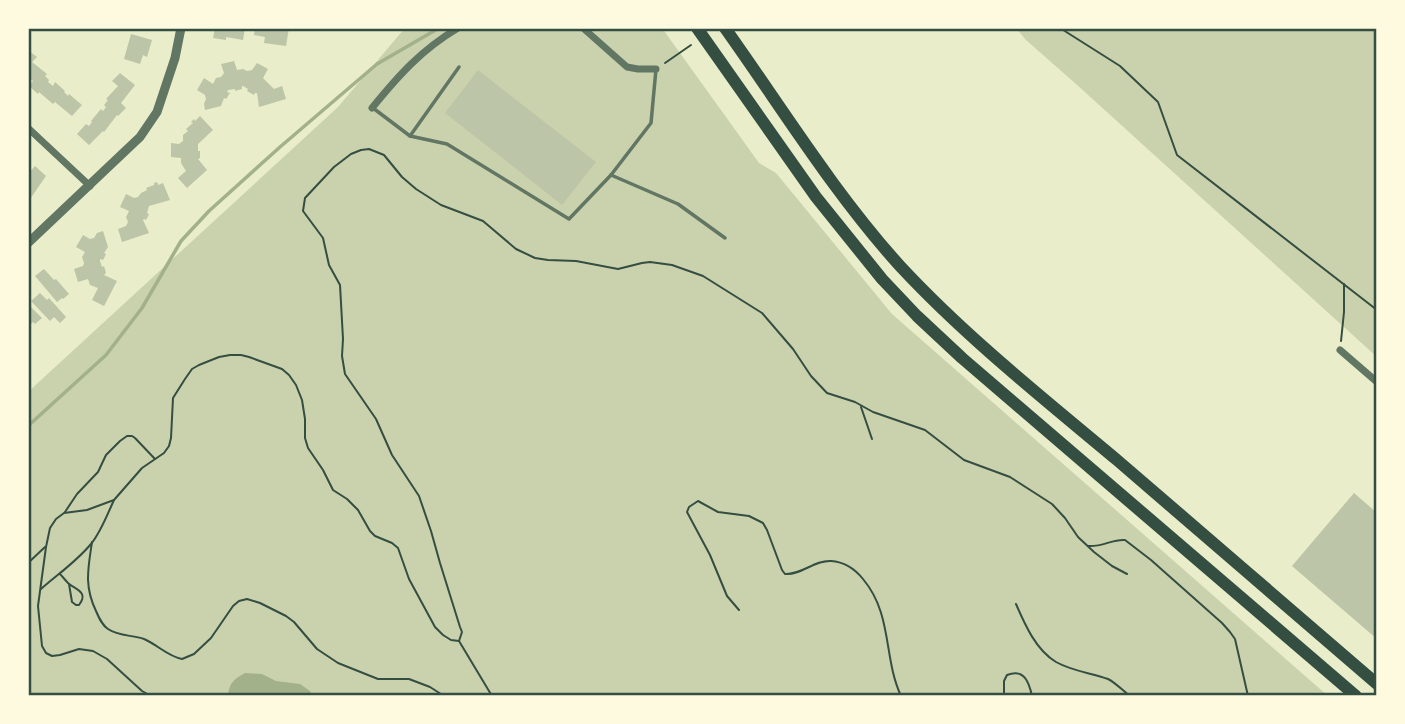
<svg xmlns="http://www.w3.org/2000/svg" width="1405" height="724" viewBox="0 0 1405 724" font-family="'Source Sans 3',sans-serif">
<rect width="100%" height="100%" fill="#e9edc9"/>
<g fill="#cad2ad">
<polygon points="405,28 662,28 759,163 776,173 892,314 1328,696 28,696 28,392 338,107"/>
<polygon points="1016,28 1377,28 1377,357 1076,84 1026,40"/>
</g>
<path fill="#a3b18a" d="M245,673l17,1 14,7 24,3 10,7 3,5h-85c1,-13 6,-17 17,-23z"/>
<g fill="none" stroke-linecap="round" stroke-linejoin="round">
<polyline stroke="#a3b18a" stroke-width="3.5" points="28,426 106,355 142,308 181,241 209,211 280,147 377,64 439,28"/>
</g>
<g fill="#bcc5a7">
<polygon points="215,28 245,28 243,40 226,37 226,40 213,38"/>
<polygon points="255,28 289,28 286,46 264,43 265,37 254,35"/>
<polygon points="131,34 152,40 147,57 143,55 140,64 124,59"/>
<polygon points="28,50 37,57 32,62 47,74 45,76 49,80 48,82 53,86 55,82 65,91 64,92 68,96 69,94 82,105 72,116 55,102 53,104 39,92 38,94 29,86 33,81 28,77"/>
<polygon points="234,61 237,70 243,69 247,71 252,70 257,63 268,69 263,78 274,89 282,86 286,99 259,107 257,93 255,93 254,95 247,91 248,89 243,86 242,86 242,89 235,91 235,89 228,90 227,92 230,93 226,99 224,98 221,106 205,110 204,104 206,99 205,95 197,90 204,78 213,84 216,78 221,77 224,73 221,64"/>
<polygon points="478,70 596,162 562,205 445,113"/>
<polygon points="120,73 135,85 121,103 126,108 118,116 117,115 104,132 103,131 89,145 77,134 86,124 89,126 92,122 91,121 101,109 103,111 106,107 104,105 108,100 106,99 118,86 112,81"/>
<polygon points="200,116 213,130 198,144 198,151 200,151 200,158 198,159 207,170 187,188 178,178 186,171 181,163 181,158 171,157 171,143 179,144 183,141 183,135 188,131 186,129 193,123 191,122 194,119 195,121"/>
<polygon points="35,166 46,176 28,202 28,174"/>
<polygon points="157,182 158,185 163,183 170,200 149,206 147,213 149,214 146,220 144,219 143,220 149,233 122,242 118,229 126,226 128,222 126,217 129,211 120,207 126,194 134,198 138,197 141,193 147,190 146,188 154,185 154,183"/>
<polygon points="103,231 108,247 104,253 106,254 103,260 100,259 100,261 102,267 104,266 106,273 104,275 117,281 104,306 92,300 98,288 90,285 88,279 78,282 74,269 83,266 84,263 82,257 85,252 76,247 83,235 90,239 94,238 97,233"/>
<polygon points="44,269 54,280 56,279 69,294 63,299 62,298 57,302 35,276"/>
<polygon points="40,293 47,300 49,298 66,317 60,323 54,317 50,321 31,301"/>
<polygon points="30,306 42,318 35,324 33,322 29,326 28,308"/>
<polygon points="1354,493 1377,513 1377,639 1292,566"/>
</g>
<g fill="none" stroke-linecap="round" stroke-linejoin="round">
<g stroke="#344e41" stroke-width="2">
<polyline points="1060,28 1120,66 1158,102 1177,155 1377,310"/>
<polyline points="665,63 691,45"/>
<polyline points="1341,341 1344,312 1344,284"/>
<polyline points="861,407 872,439"/>
<polyline points="65,512 77,494 98,472 106,455 120,441 127,436 132,436 135,438 155,459"/>
<path d="M92,542c-4,27 -8,44 4,69 3,7 6,14 12,18 10,7 24,6 36,10 14,6 23,17 38,20l12,-5 17,-16 22,-32 6,-5 8,-2 13,4 26,13 8,6 23,27 21,14 40,16h31l21,8 14,9"/>
<path d="M1088,546c15,1 24,-7 37,-6l26,20 71,63 8,9 5,7 13,57"/>
<polyline points="28,563 45,547"/>
<path d="M60,574c2,2 6,7 8,9 8,7 21,9 11,22h-3l-4,-3 -3,-18"/>
<path d="M41,589c17,-15 35,-27 50,-45 10,-12 16,-29 23,-44"/>
<path d="M1016,604c9,21 20,46 40,58 16,9 35,11 52,17 8,4 15,12 22,17"/>
<path d="M739,610l-12,-14 -17,-41 -23,-43 2,-5 9,-6 20,11 31,4 14,7 4,7 15,40 3,4c17,1 29,-14 46,-13 14,1 24,8 32,18 30,36 20,78 38,117"/>
<polyline points="459,641 462,632 460,627 440,563 431,531 419,496 392,455 376,419 345,374 342,356 343,339 340,285 329,265 323,238 303,211 305,198 334,167 351,154 361,150 369,149 384,155 402,177 416,189 441,205 483,221 516,249 535,258 548,260 576,261 618,269 642,263 650,262 672,265 703,276 762,313 793,349 811,376 827,393 855,402 873,412 925,430 964,460 1010,477 1052,504 1065,518 1078,537 1094,552 1112,566 1127,574"/>
<polyline points="151,696 142,691 107,659 93,651 79,649 60,655 52,656 46,653 42,646 38,606 46,547 50,528 56,519 64,513 87,510 114,500 142,468 164,453 169,446 171,438 173,398 185,379 192,369 199,365 219,357 230,355 241,355 249,357 282,369 289,375 296,385 302,400 305,419 305,438 308,448 323,470 333,490 347,499 358,510 370,531 375,536 392,543 398,548 409,579 435,627 443,635 451,640 459,641 492,696"/>
<path d="M1004,696v-15l3,-6c17,-7 22,7 25,21"/>
</g>
<g stroke="#617663" stroke-width="3.5">
<polyline points="373,108 410,136 447,144 569,219 611,175 651,123 656,69"/>
<polyline points="410,136 459,67"/>
<polyline points="611,175 678,204 725,238"/>
</g>
<g stroke="#617663" stroke-width="7">
<polyline points="583,28 627,67 638,69 656,69"/>
<path d="M372,108c27,-33 49,-58 86,-80"/>
<polyline points="28,128 90,186"/>
<polyline points="1340,350 1377,382"/>
</g>
<polyline stroke="#617663" stroke-width="9" points="28,243 140,137 157,112 175,58 181,28"/>
<g stroke="#344e41" stroke-width="12">
<polyline points="697,28 816,197 882,279 917,316 962,358 1356,696"/>
<path d="M725,28c57,80 109,165 175,238 66,71 143,132 217,194 87,74 173,150 260,224"/>
</g>
</g>
<rect width="1405" height="724" fill="none" stroke="#fefae0" stroke-width="60"/>
<rect x="30" y="30" width="1345" height="664" fill="none" stroke="#344e41" stroke-width="2.5"/>
</svg>
